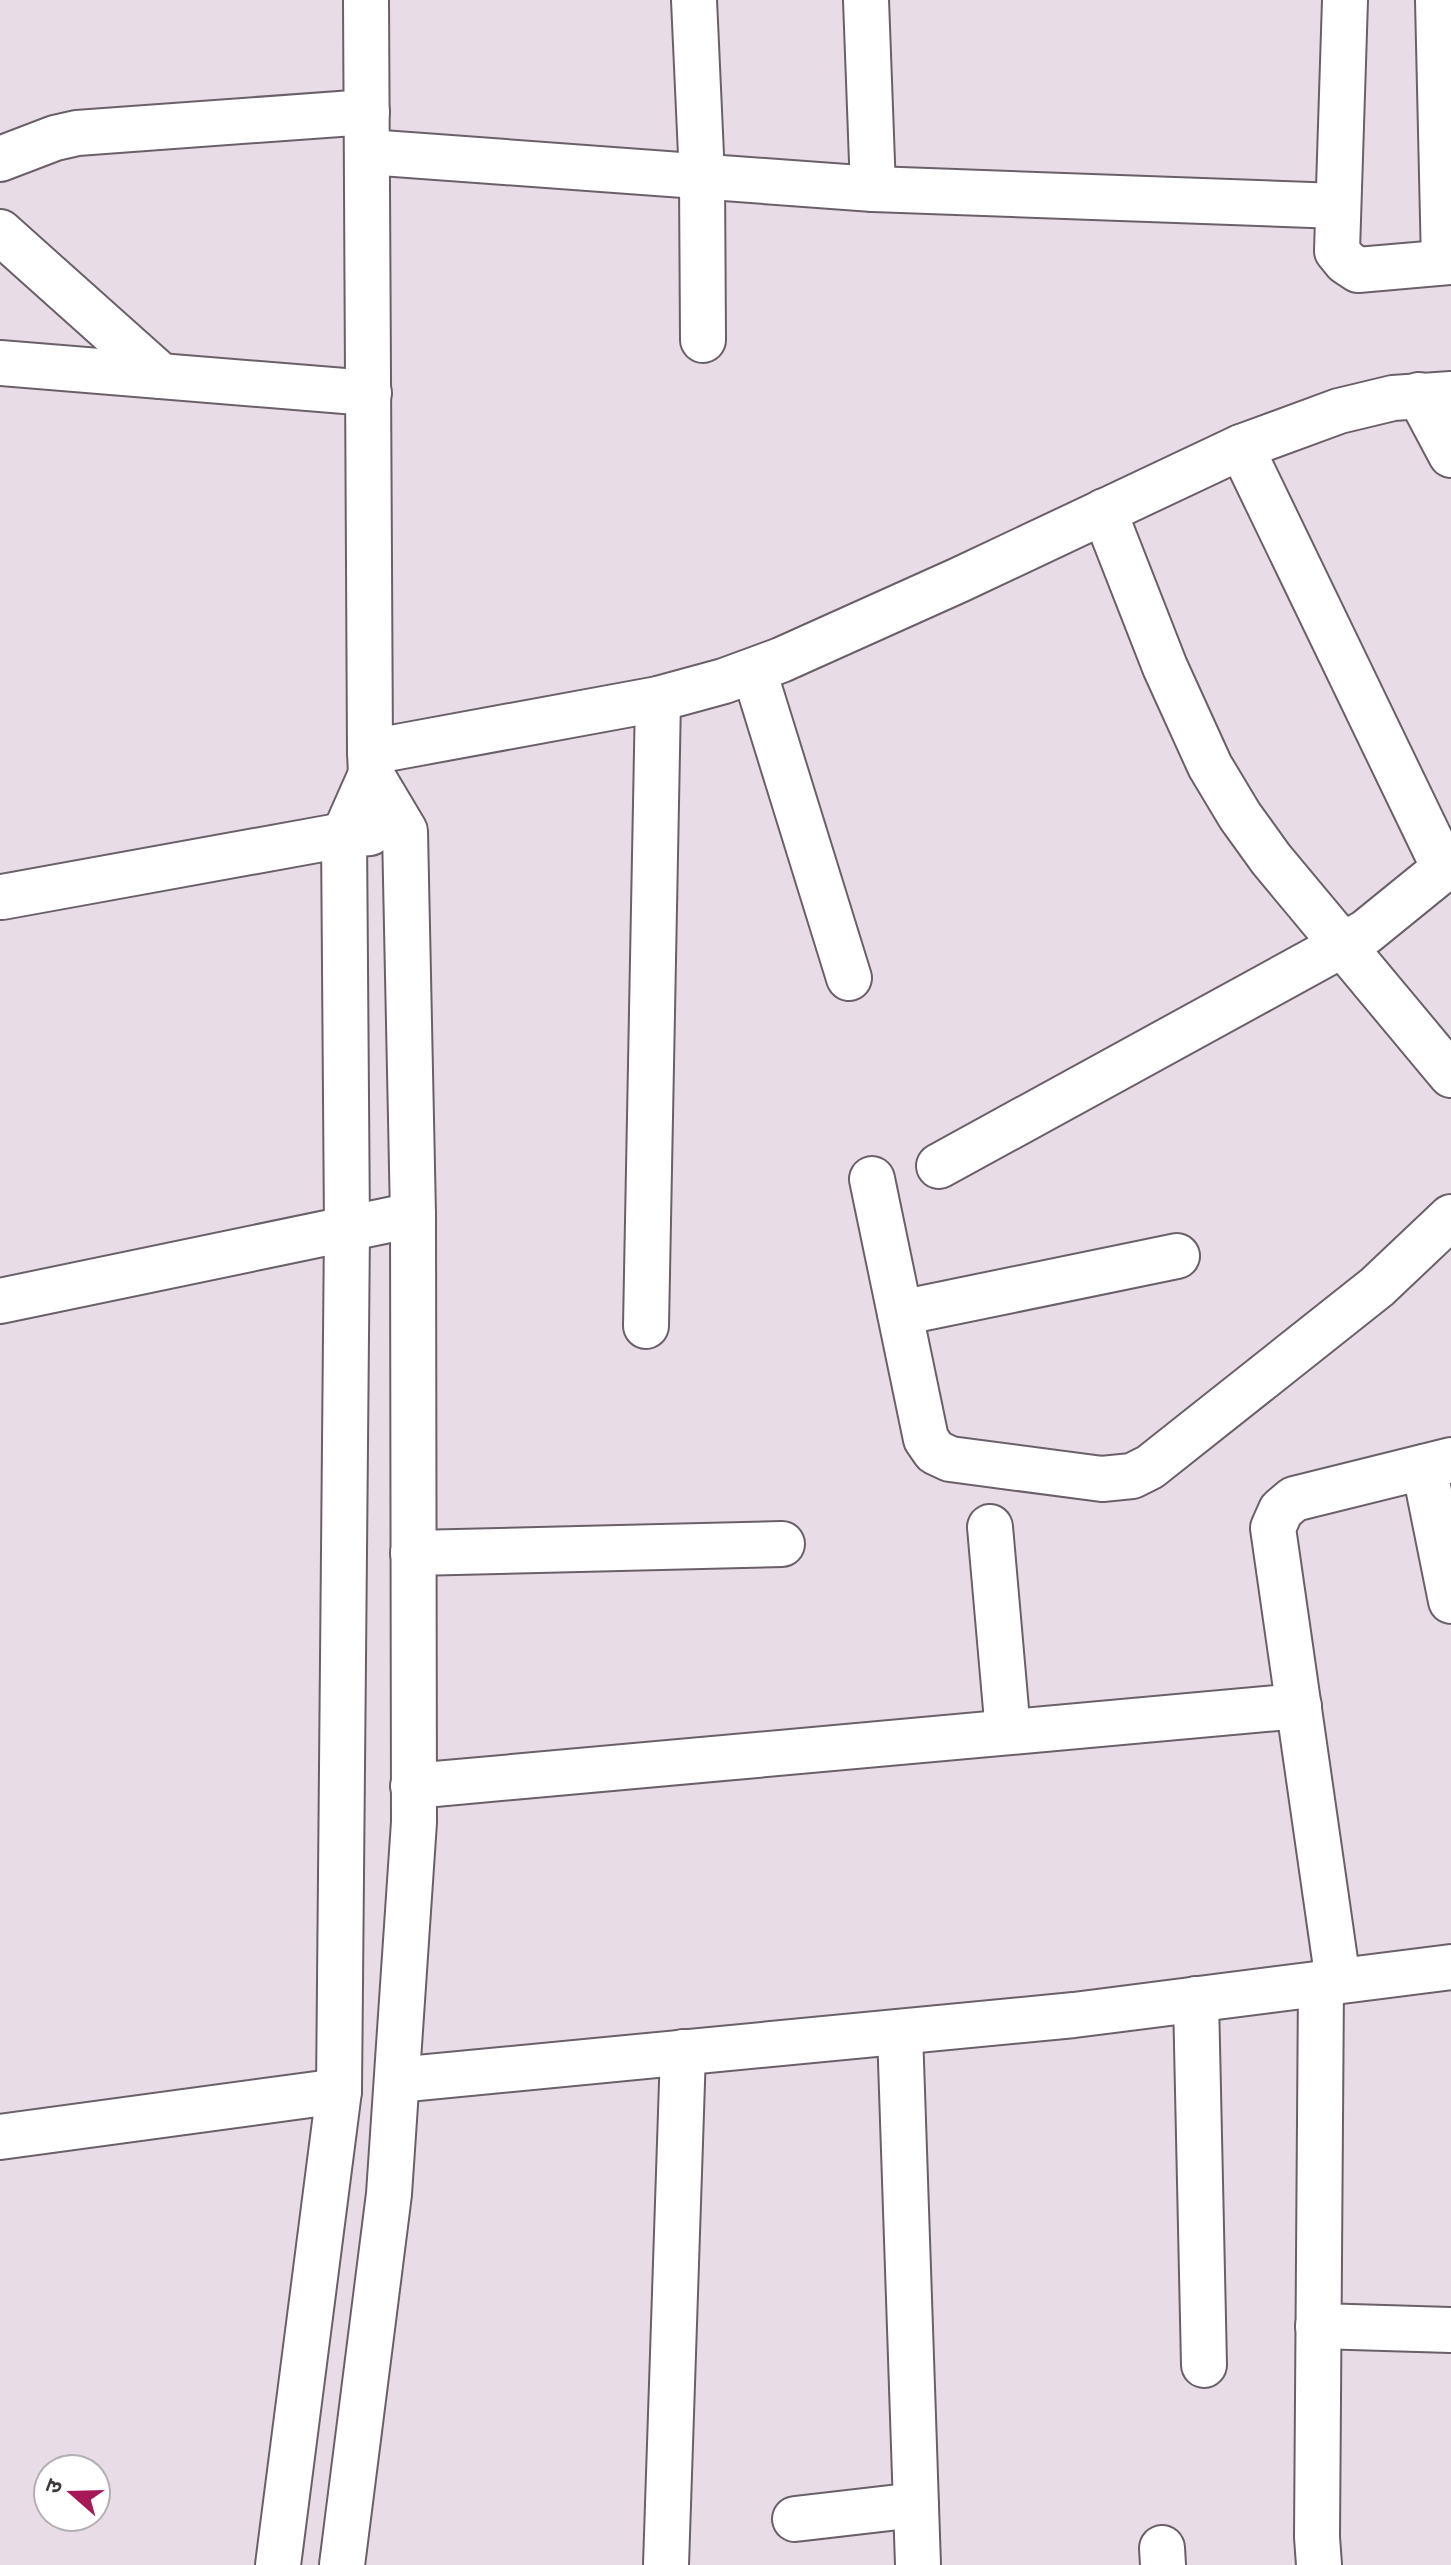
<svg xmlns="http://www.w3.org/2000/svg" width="1451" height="2565" viewBox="0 0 1451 2565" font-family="'Work Sans','Noto Sans Devanagari',sans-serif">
<rect width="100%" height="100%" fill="#e8dde7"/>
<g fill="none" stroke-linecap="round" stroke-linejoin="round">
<g stroke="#6a6069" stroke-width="48">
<g id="minor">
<polyline points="694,0 702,177 703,340"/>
<polyline points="866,0 873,189"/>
<polyline points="1345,0 1337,251 1346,262 1358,270 1451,262"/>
<polyline points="1438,0 1444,262"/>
<polyline points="368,152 873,189 1338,206"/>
<polyline points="0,159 55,138 77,133 367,112"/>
<polyline points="0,232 161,376"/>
<polyline points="0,363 369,393"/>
<polyline points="1419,395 1451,455"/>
<polyline points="1241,447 1444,868"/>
<polyline points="1104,511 1165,667 1210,766 1240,816 1271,859 1451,1075"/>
<polyline points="754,671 849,978"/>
<polyline points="370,752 658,699 724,681 781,660 959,580 1241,447 1339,411 1393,398 1451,394"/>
<polyline points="2,897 344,835 370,833"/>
<polyline points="939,1166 1366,932 1451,863"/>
<polyline points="872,1179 926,1439 935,1452 950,1459 1102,1479 1132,1476 1150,1467 1377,1287 1451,1217"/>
<polyline points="0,1301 413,1215"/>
<polyline points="900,1313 1177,1256"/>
<polyline points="646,1326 658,699"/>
<polyline points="1424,1467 1451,1601"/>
<polyline points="990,1527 1008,1732"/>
<polyline points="413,1553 782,1544"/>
<polyline points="413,1786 1299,1706"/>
<polyline points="1338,1981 1273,1528 1281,1510 1294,1499 1451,1460"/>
<polyline points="1196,1999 1204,2365"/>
<polyline points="900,2032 918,2565"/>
<polyline points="397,2080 1074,2015 1451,1967"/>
<polyline points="0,2137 339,2091"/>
<polyline points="1318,2326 1451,2330"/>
<polyline points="795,2519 916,2505"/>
<polyline points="1162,2548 1163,2565"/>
<polyline points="278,2565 339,2091 347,1228 344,835 371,774"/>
<polyline points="342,2565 389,2194 414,1822 413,1215 405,831 371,774 370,752 366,0"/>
<polyline points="666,2565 683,2052"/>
<polyline points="1319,2565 1317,2537 1321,1983"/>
</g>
</g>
<use href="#minor" stroke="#fff" stroke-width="44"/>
</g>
<g transform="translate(72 2493) rotate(290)"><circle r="38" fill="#ffffff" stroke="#b2b0b2" stroke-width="2"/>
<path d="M0-6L14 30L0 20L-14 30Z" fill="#a71857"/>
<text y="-12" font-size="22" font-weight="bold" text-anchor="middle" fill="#3f3a3e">उ</text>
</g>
</svg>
